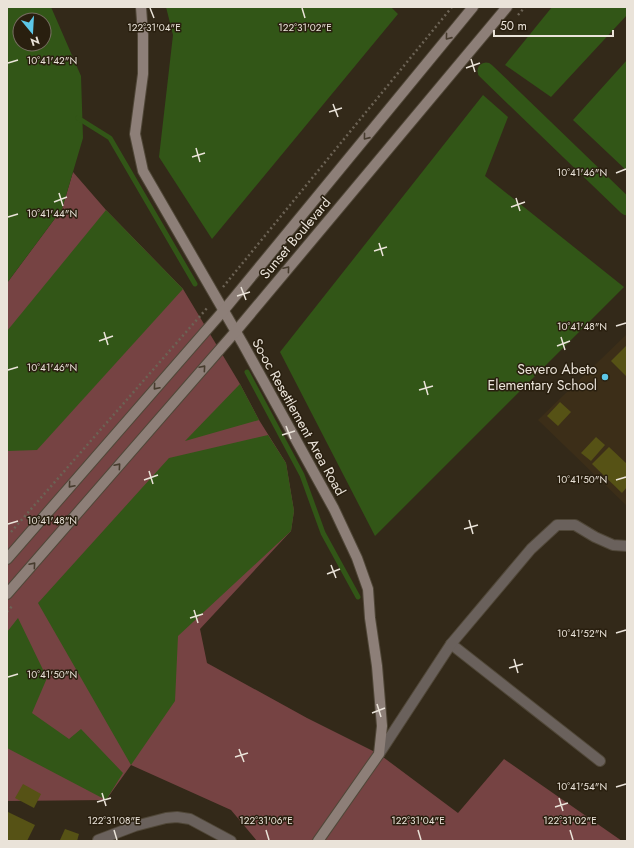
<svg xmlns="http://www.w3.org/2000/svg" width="634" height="848" viewBox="0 0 634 848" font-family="Jost,sans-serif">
<rect width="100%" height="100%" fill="#332919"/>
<polygon fill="#3c2e18" points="627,334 627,506 538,420"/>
<polygon fill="#764343" points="73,172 106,210 183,289 240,384 259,420 286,463 294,511 291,531 200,629 207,663 307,718 379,754 458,813 504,759 622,841 257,841 231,810 131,765 106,800 7,801 7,283 62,209"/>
<g fill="#325617" fill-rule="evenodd">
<path d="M7,7h44l30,69 2,62 -21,71 -55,74zM20,20h24v24h-24z"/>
<polygon points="166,7 391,7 398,14 212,239 159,157 173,35"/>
<polygon points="552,7 627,7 627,15 551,97 505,65"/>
<polygon points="627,60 627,171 573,120"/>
<polygon points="483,95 508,117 485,176 624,287 375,536 280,352"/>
<polygon points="106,210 183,289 37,450 7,451 7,331"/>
<polygon points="240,384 259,420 185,441"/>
<polygon points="268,435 286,463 294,511 291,531 178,636 175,701 131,765 38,603 169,458"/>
<polygon points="18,618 47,678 32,713 69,739 81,729 123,773 106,800 7,748 7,632"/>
</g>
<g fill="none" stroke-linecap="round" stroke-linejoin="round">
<g stroke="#325617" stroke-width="5">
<polyline points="78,118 110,138 195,284"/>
<polyline points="247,372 302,475 323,533 358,597"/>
</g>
<polyline stroke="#325617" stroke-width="17" points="486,71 627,207"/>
</g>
<g fill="#565215">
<polygon points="627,345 627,377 611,361"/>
<polygon points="560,402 571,412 558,426 547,416"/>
<polygon points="596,437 605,445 591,461 581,453"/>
<polygon points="609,447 627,464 627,487 622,493 592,464"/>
<polygon points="23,784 41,794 34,808 15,798"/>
<polygon points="8,812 35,825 27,841 7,841 7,815"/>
<polygon points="65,829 79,834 77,841 60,840"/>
</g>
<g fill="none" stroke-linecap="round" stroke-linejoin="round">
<g stroke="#504738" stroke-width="12">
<g id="street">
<polyline points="451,644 600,761"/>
<polyline points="379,754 451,644 531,549 557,525 575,525 595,537 613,545 627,546"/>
<polyline points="98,840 135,826 166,818 177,817 190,819 231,841"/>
</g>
</g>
<g stroke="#504738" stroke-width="12">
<g id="secondary">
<polyline points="141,7 143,35 143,74 135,134 143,171 243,344 334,509 357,558 368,589 370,618 377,666 382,726 379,754 318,841"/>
<polyline points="7,559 224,310 473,7"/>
<polyline points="7,594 236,331 507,7"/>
</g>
</g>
<g stroke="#6c6355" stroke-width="2.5" stroke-dasharray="2 3" stroke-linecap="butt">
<polyline points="518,15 525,7"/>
<polyline points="223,287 452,7"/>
<polyline points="11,532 208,307"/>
<polyline points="7,612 13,605"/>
</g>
<use href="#street" stroke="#6a615c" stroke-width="10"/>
<use href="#secondary" stroke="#8d7f78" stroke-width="10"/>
</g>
<defs><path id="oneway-chevron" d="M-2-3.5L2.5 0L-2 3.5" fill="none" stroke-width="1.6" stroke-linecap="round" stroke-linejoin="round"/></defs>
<g stroke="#473c2e">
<use href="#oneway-chevron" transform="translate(448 37) rotate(129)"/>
<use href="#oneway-chevron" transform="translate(366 137) rotate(129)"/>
<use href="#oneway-chevron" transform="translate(287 269) rotate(-50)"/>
<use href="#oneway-chevron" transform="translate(203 368) rotate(-49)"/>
<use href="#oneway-chevron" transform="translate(156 387) rotate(131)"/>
<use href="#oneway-chevron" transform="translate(118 466) rotate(-49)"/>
<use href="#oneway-chevron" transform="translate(71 485) rotate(131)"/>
<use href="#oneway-chevron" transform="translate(33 565) rotate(-49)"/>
</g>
<path fill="none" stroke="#eae3d9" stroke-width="1.5" d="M150,8l4,10M302,8l3,10M471,59l4,13M8,63l10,-3M466,68l14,-5M333,104l5,13M329,112l13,-4M196,148l4,14M192,157l13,-4M616,173l10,-4M59,193l4,13M516,198l4,13M54,202l13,-5M511,207l14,-5M8,217l10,-3M379,243l4,13M374,251l13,-4M241,287l5,13M237,296l13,-4M616,326l10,-3M104,332l4,13M561,337l4,13M99,341l14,-5M557,346l13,-5M8,370l10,-3M424,381l4,14M419,390l14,-4M286,426l5,13M282,435l13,-4M149,471l4,13M144,480l14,-5M616,480l10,-3M469,520l4,14M8,524l10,-3M464,529l14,-4M331,565l5,13M327,574l13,-5M194,610l4,13M190,618l13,-4M616,633l10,-3M514,659l4,14M509,668l14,-4M8,677l10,-3M377,704l4,13M372,713l13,-5M239,749l5,13M235,757l13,-4M616,787l10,-3M102,793l4,13M559,798l4,13M97,802l14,-4M555,807l13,-4M114,830l3,10M266,830l3,10M418,830l3,10M570,830l3,10"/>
<circle fill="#5cc7e8" stroke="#291f0f" stroke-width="1.5" cx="605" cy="377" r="4"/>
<g text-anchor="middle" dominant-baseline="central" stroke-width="3" stroke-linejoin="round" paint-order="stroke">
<g font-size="14" fill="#eae3d9" stroke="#291f0f">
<text transform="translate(295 238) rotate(-50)">Sunset Boulevard</text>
<text transform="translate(299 417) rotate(61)">So-oc Resettlement Area Road</text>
</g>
<g font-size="14" fill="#eae3d9" stroke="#291f0f" text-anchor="end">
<text x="597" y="369">Severo Abeto<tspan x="597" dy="16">Elementary School</tspan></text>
</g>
</g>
<g font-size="10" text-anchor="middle" fill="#eae3d9" stroke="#291f0f" stroke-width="3" stroke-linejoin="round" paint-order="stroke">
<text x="154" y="31">122°31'04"E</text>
<text x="305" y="31">122°31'02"E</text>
<text x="52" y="64">10°41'42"N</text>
<text x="582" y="176">10°41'46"N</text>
<text x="52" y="217">10°41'44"N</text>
<text x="582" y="330">10°41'48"N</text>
<text x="52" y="371">10°41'46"N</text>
<text x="582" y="483">10°41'50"N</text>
<text x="52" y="524">10°41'48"N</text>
<text x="582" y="637">10°41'52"N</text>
<text x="52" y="678">10°41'50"N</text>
<text x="582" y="790">10°41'54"N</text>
<text x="114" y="824">122°31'08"E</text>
<text x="266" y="824">122°31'06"E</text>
<text x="418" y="824">122°31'04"E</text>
<text x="570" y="824">122°31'02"E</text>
</g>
<rect width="634" height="848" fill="none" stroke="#eae3d9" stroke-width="16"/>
<g transform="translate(32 32) rotate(162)"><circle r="19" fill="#291f0f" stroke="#766d60"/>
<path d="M0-3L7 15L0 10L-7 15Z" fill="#5cc7e8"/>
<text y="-6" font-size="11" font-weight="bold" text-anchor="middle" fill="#eae3d9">N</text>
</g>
<path d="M494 30v6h119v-6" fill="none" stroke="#eae3d9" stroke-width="2"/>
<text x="500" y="30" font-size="12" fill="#eae3d9" stroke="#291f0f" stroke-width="3" paint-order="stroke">50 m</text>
</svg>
